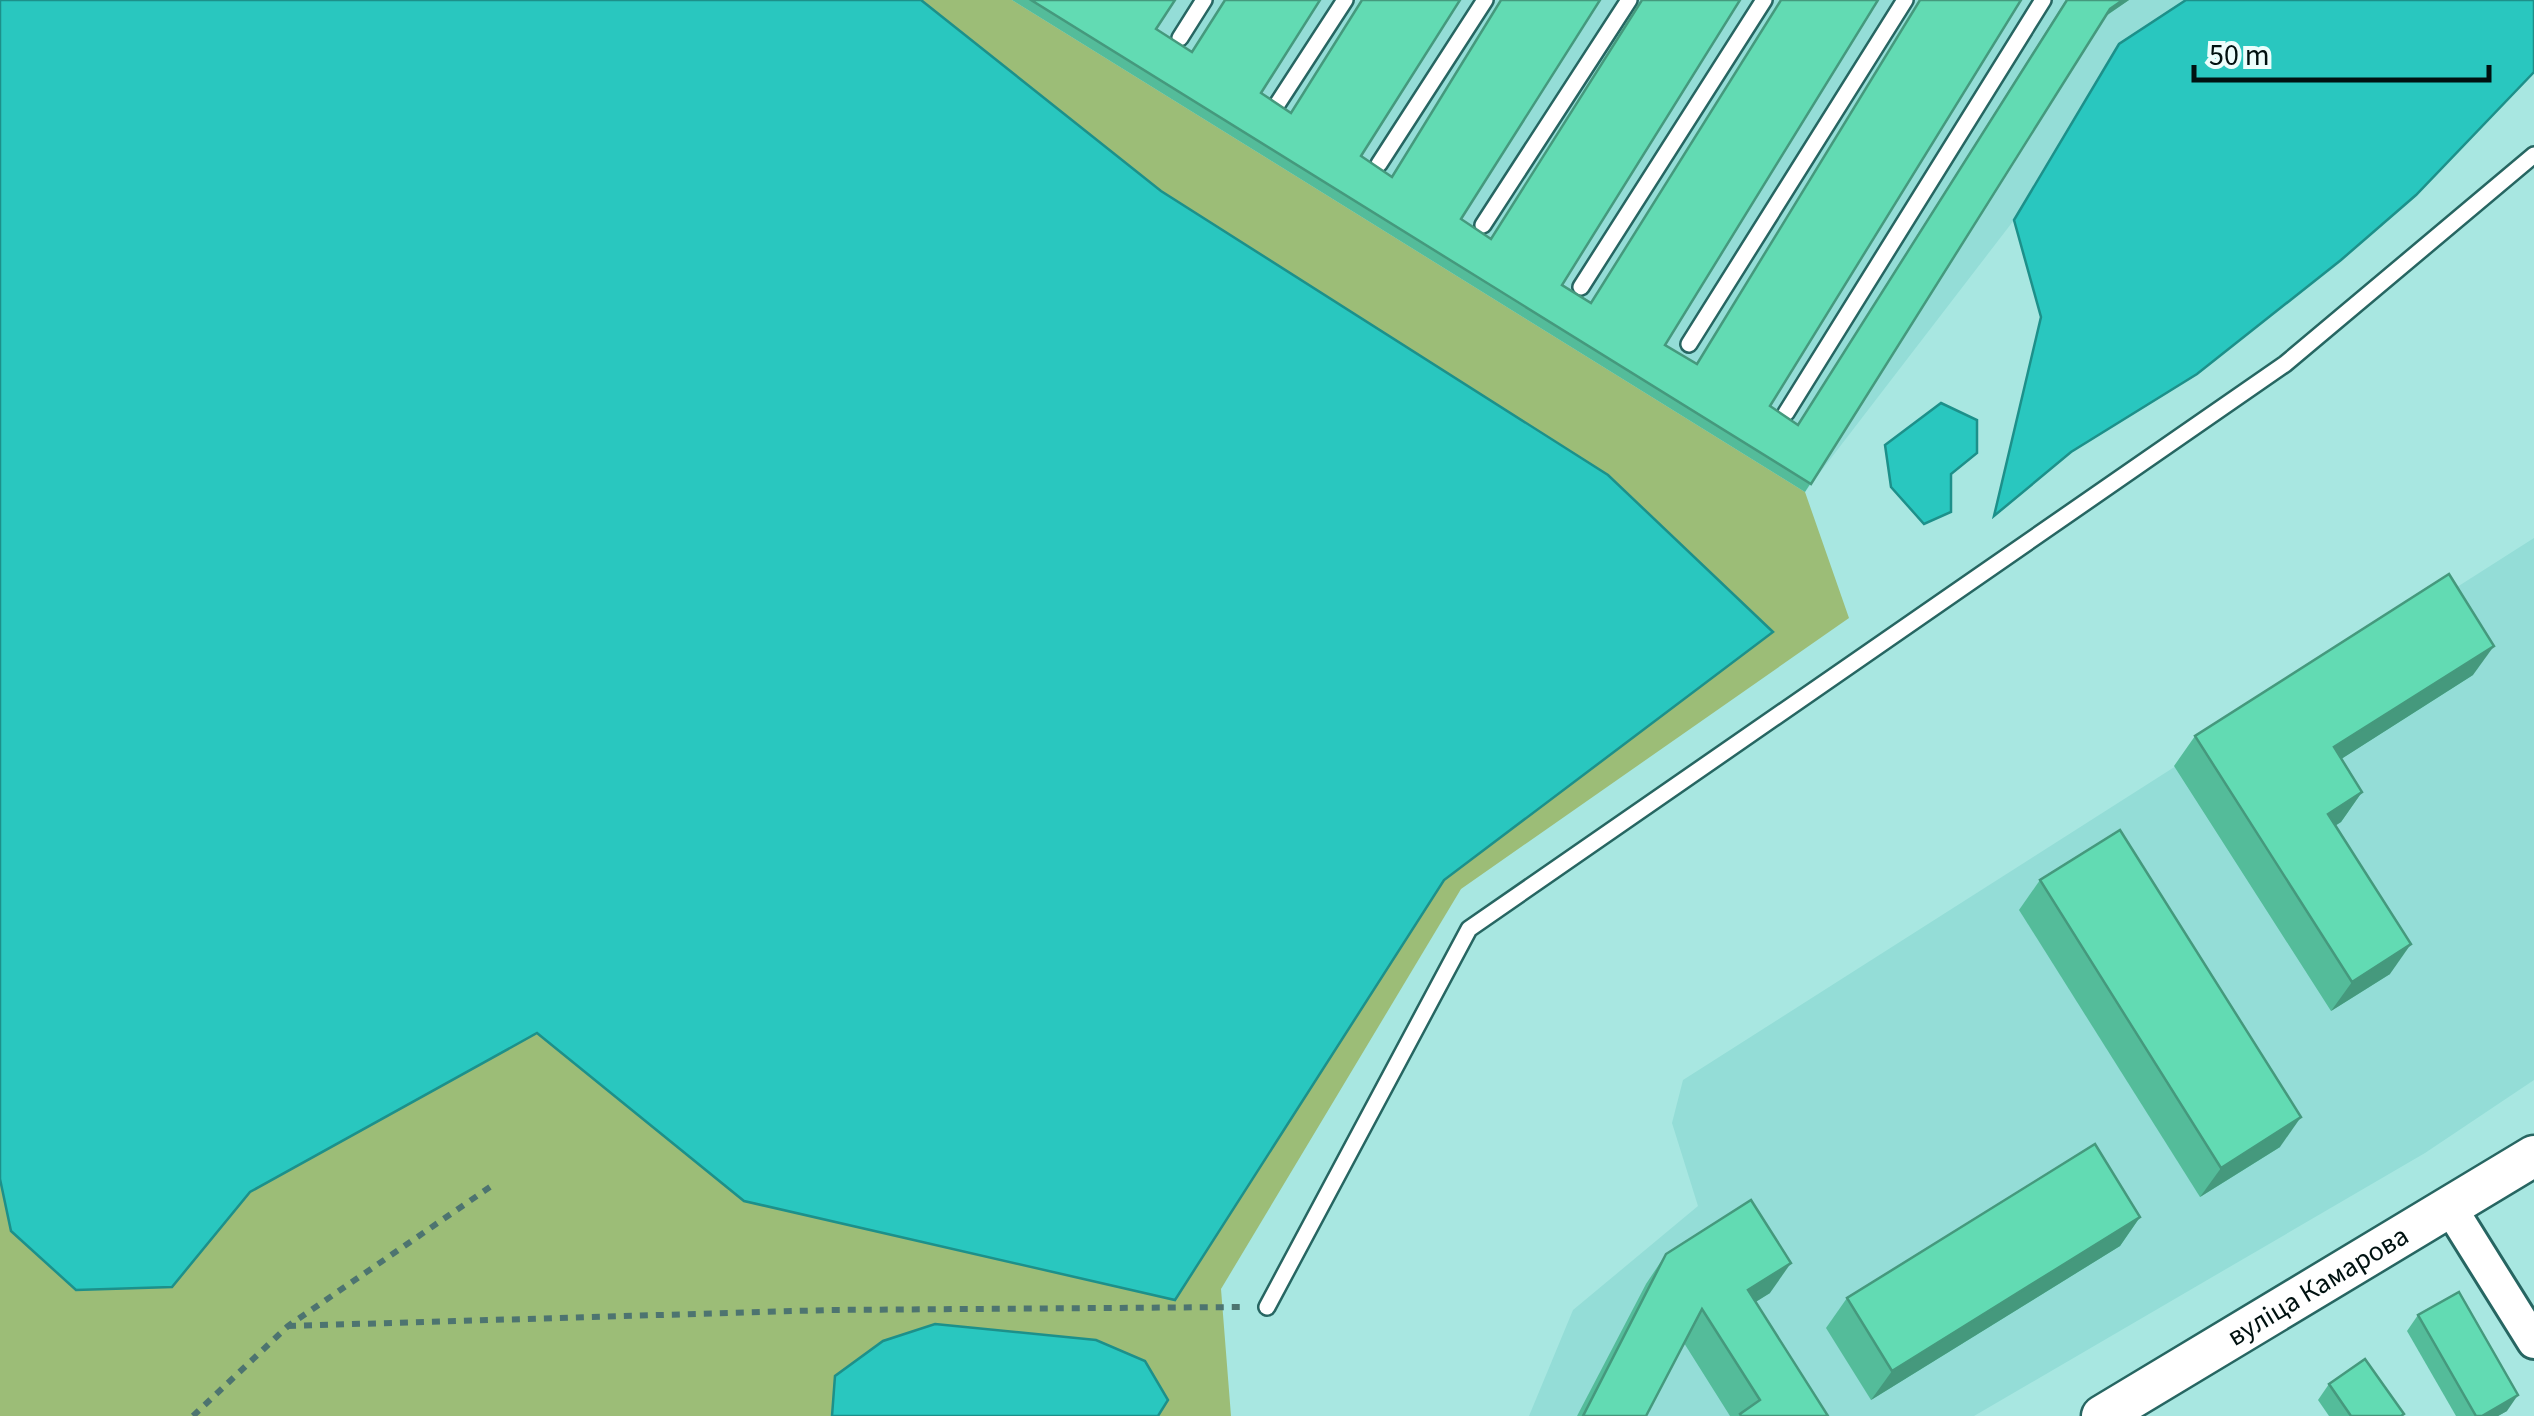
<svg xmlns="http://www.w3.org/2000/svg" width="2534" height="1416" viewBox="0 0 2534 1416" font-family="'Source Sans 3',sans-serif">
<rect width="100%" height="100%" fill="#a8e7e1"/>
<g fill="#94ddd7">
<polygon points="1012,0 2186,0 2119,44 2014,220 1805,492"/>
<polygon points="2534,538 2534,1080 2425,1153 1974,1416 1529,1416 1573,1310 1698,1206 1672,1123 1683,1080"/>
</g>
<polygon fill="#9cbd77" points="0,0 1012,0 1805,492 1849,618 1461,889 1221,1289 1231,1416 0,1416"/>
<g fill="#29c7bf" stroke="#1d908a" stroke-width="2.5">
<polygon points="0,0 921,0 1161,191 1608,475 1773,632 1444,880 1175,1300 744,1201 537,1033 250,1192 172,1287 76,1290 11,1231 0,1179"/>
<polygon points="2186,0 2534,0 2534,72 2416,195 2341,260 2197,374 2071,452 1994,516 2041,317 2014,220 2119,44"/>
<polygon points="1941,403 1977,420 1977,453 1951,474 1951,512 1924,524 1891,487 1885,445"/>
<polygon points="935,1324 1096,1340 1145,1361 1168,1400 1158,1416 832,1416 835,1376 883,1341"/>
</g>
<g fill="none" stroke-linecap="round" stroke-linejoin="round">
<g stroke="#276662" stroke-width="20">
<g id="service">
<polyline points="1180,38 1204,0"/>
<polyline points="1278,103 1345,0"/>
<polyline points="1379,164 1485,0"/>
<polyline points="1483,225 1629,0"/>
<polyline points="1581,287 1764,0"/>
<polyline points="1689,344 1905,0"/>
<polyline points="1786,413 2043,0"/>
<polyline points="1267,1307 1469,929 2285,364 2534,155"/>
</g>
</g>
<g stroke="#276662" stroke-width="38">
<polyline id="minor" points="2451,1209 2534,1342"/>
</g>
<g stroke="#276662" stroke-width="45">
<g id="tertiary">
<path id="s1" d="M2102,1416l432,-260"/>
</g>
</g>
<g stroke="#4d7470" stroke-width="6" stroke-dasharray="8 8" stroke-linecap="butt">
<polyline points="288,1326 829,1310 1242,1307"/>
<polyline points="193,1416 288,1326 490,1187"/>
</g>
<use href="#service" stroke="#fff" stroke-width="15"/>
<use href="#minor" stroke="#fff" stroke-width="32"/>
<use href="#tertiary" stroke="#fff" stroke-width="40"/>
</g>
<g fill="#54bc9a">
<polygon points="1012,0 1175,0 1156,29 1461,219 1562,285 1770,406 1798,424 2066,0 2129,0 2106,16 1805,492"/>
<polygon points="2473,675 2341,759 2362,792 2341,822 2335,826 2390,974 2331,1011 2174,766 2195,736"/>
<polygon points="2040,880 2280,1147 2200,1197 2019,910"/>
<polygon points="2140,1217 2120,1246 1871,1400 1826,1328 1847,1298"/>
<polygon points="1666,1254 1770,1293 1755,1302 1828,1416 1730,1416 1684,1343 1646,1416 1577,1416 1646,1284"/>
<polygon points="2418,1315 2507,1411 2498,1416 2456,1416 2407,1331"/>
<polygon points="2329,1384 2403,1416 2329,1416 2318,1400"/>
</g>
<g fill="#45997d">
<polygon points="2123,0 2129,0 2104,17 2110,9"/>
<polygon points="2494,646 2473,675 2313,777 2334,747"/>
<polygon points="2362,792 2341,822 2307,843 2328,814"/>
<polygon points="2411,944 2390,974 2331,1011 2352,982"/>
<polygon points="2301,1117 2280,1147 2200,1197 2221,1168"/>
<polygon points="2140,1217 2120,1246 1871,1400 1892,1371"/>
<polygon points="1791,1263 1770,1293 1727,1320 1748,1290"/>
<polygon points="2518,1395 2507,1411 2498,1416 2482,1416"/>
</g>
<g fill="#62dbb3" stroke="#45997d" stroke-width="2.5">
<polygon points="1031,0 1175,0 1156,29 1192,52 1225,0 1320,0 1261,93 1291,113 1362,0 1460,0 1361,156 1392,177 1501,0 1600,0 1461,219 1491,239 1642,0 1740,0 1562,285 1591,303 1781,0 1878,0 1665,345 1697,364 1920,0 2021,0 1770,406 1798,425 2067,0 2123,0 2110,9 1811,484"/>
<polygon points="2449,574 2494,646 2334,747 2362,792 2328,814 2411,944 2352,982 2195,736"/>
<polygon points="2120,830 2301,1117 2221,1168 2040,880"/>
<polygon points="2095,1144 2140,1217 1892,1371 1847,1298"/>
<polygon points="1751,1200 1791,1263 1748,1290 1828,1416 1741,1416 1740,1414 1760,1400 1702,1309 1646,1416 1583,1416 1666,1254"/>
<polygon points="2459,1292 2518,1395 2482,1416 2476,1416 2418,1315"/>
<polygon points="2365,1359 2404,1414 2401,1416 2351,1416 2329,1384"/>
</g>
<g text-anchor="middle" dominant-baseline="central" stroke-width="8" stroke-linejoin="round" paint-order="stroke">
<g font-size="28" fill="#001110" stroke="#ecfefc">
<text stroke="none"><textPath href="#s1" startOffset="252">вуліца Камарова</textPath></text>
</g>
</g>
<path d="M2194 65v15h295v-15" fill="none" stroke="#001110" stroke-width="5"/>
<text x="2209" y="65" font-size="30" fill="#001110" stroke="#ecfefc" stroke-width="8" paint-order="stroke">50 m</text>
</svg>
